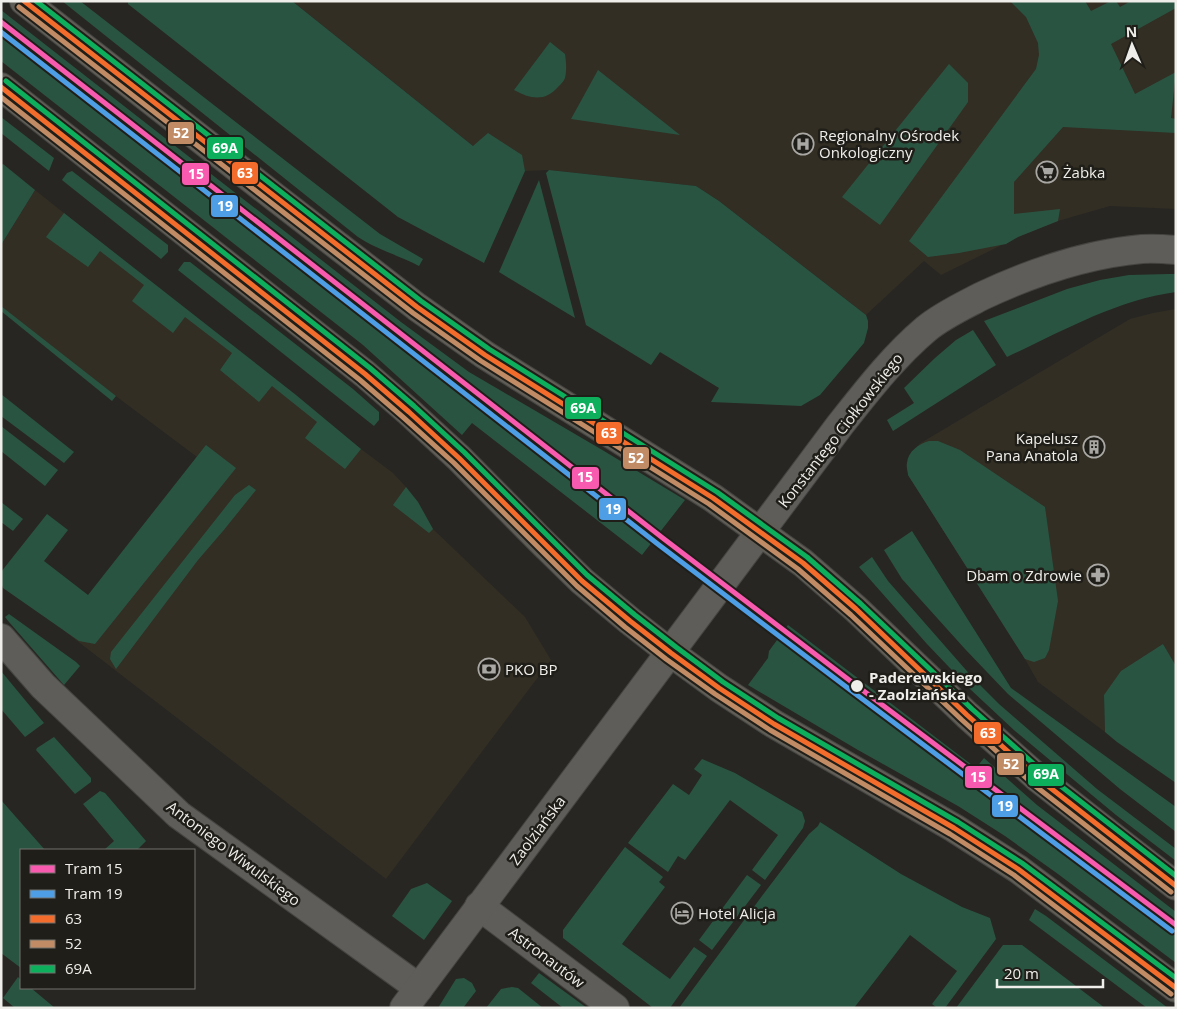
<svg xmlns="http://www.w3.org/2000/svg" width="1177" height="1009" viewBox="0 0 1177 1009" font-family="'Open Sans',sans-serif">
<rect width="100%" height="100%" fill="#272623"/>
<g fill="#322e23">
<polygon points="292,1 1176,1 1176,209 1110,206 1058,221 1018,237 941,275 924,261 866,315 719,201 696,186 549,170 525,171 521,155 473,146"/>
<polygon points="35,190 361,449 393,473 406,487 433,529 525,617 551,660 386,879 63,630 197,457 1,310 1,245"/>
<polygon points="1176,309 1176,666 1163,644 1104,695 1105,732 1038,682 1025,659 908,475 919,444 1130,319 1153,313"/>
</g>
<g fill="#2a5442">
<path d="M62,1h18l300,233 43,25 -4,7c-19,-10 -43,-17 -61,-29z"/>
<polygon points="128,1 292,1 473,146 488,133 522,155 525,171 484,263 398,217 128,4"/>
<polygon points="1010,1 1085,1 1091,11 1111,1 1116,1 1120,7 1131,1 1176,1 1176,8 1111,44 1135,94 1176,72 1171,118 1176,119 1176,133 1063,127 1014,182 1014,214 1060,209 1058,221 1018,237 1006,244 959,253 928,257 909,241 1036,69 1039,55 1038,43 1026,17"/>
<polygon points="1,10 401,322 469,372 604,451 685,500 642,555 472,423 462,435 363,345 1,61"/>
<path d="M550,42l15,12c1,7 2,16 0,24 -1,3 -4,6 -7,9 -13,15 -28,12 -44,3z"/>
<polygon points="949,64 968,83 968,102 880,225 842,197"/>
<polygon points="598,70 680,135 571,119"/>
<polygon points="1,117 54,158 49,171 1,133"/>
<polygon points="3,164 35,190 1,245 1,165"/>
<polygon points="549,170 696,186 719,201 866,315 868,321 868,328 864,343 820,395 801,406 711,402 719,388 660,352 651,365 586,325 546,173"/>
<polygon points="72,171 168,245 168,252 161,259 62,180 67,173"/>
<polygon points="539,180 575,318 499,272"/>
<polygon points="64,213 296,395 361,449 345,469 305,438 317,422 272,386 259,402 220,370 232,353 185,317 173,333 132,301 144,285 100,251 88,267 46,237"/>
<polygon points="184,262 190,262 353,389 379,412 379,420 374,426 178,270"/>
<path d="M1169,274h7v18c-60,8 -115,40 -169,65l-23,-36 83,-32 33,-9 29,-5z"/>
<polygon points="1,306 116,396 112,401 1,311"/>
<polygon points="973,330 996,365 893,431 887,420 914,403 904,388 935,358 956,340"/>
<polygon points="1,394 74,452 64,463 1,416"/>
<polygon points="1,426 58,470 45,486 1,451"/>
<path d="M929,441h9l22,9 85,57 13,94 -9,49 -4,8 -11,4 -9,-3 -117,-184c0,-3 -2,-8 -1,-12 1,-12 12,-19 22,-22z"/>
<polygon points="206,445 236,468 95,644 79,641 3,588 1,583 1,572 47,514 68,530 44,561 88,595"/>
<polygon points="249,485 256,490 223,531 198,560 116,669 110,659 111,652 235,495"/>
<polygon points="406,487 418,502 433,529 429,533 393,505"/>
<polygon points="1,502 23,519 13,531 1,522"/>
<polygon points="912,531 1011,688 1176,807 1176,832 1120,789 1008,694 965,649 902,579 884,550"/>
<polygon points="872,557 888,581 973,678 999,704 1097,789 1176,849 1176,861 1116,815 1015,731 970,689 927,644 859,567"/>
<polygon points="9,614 76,662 80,666 64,685 9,622 5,617"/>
<polygon points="788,625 976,768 984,758 1037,805 1176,912 1176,963 1058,874 1005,836 958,806 858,750 748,685 768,658 769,651"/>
<polygon points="1163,644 1176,666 1176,783 1117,742 1105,732 1104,695 1121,671"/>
<polygon points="1,671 44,723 25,737 1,709"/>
<polygon points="54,737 91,778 91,782 75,794 36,750 37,748"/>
<polygon points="702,759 735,773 802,812 805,821 803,828 765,880 752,870 778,835 730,800 685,860 678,856 668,872 628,843 673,784 689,795 702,775 694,769"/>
<polygon points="100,791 105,793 146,841 137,850 104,850 114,841 83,804"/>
<polygon points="1,800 45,850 21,850 21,968 1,953"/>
<polygon points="820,822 901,874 962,907 990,918 996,939 945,1008 937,1008 932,1004 957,971 910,935 854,1008 679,1008 765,892 809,834 818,826"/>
<polygon points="625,847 663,877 659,882 665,887 622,944 670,979 694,947 707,956 670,1008 653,1008 563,938 563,930"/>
<polygon points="747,875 761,885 712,950 699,940"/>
<polygon points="427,883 452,901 424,940 392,916 411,889"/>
<polygon points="1035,909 1046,916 1168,1008 1147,1008 1029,920"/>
<polygon points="1003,945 1022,945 1105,1008 956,1008"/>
<polygon points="539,973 587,1008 563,1008 531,983"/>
<polygon points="18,977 21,980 21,988 31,988 55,1008 15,1008 3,998"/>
<polygon points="464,978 472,983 476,991 463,1008 438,1008 456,979"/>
<polygon points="512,987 518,988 543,1008 486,1008 501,989"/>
</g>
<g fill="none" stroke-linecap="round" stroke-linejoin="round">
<g stroke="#454441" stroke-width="30">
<g id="minor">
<polyline points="1,638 43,686 179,815 419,988"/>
<polyline points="479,906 615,1008"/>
<path d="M404,1008l436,-583c27,-34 53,-68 86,-96 17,-14 37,-23 56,-33 51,-24 103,-42 160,-47 11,-1 23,0 34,1"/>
</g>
</g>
<g stroke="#454441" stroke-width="30">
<g id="primary">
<polyline points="24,1 276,198 417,307 485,355 713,498 803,563 856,609 967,715 1039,779 1131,851 1176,886"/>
<polyline points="1,87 365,374 409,412 459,458 541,541 582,581 630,621 671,653 719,688 774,724 954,828 1018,869 1176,988"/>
</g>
</g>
<use href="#minor" stroke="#5e5d5a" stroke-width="28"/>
<use href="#primary" stroke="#5f5d56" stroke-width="28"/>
<g stroke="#201e18" stroke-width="9">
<g id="bus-1">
<polyline points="24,1 417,307 485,355 713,498 803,563 856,609 967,715 1039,779 1176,886"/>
<polyline points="1,87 365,374 409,412 459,458 582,581 630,621 671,653 719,688 774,724 954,828 1018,869 1176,988"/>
</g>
</g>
<g stroke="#201e18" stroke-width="9">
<g id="bus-2">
<polyline points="19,7 413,313 481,361 709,504 798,569 851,615 962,720 1034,785 1171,892"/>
<polyline points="1,97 360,380 404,418 454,463 577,586 625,627 666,659 715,694 770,730 950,834 1014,875 1171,994"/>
</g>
</g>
<g stroke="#201e18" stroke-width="9">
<g id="bus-3">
<polyline points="36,1 421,301 489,349 717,492 807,557 861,604 972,709 1044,773 1176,876"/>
<polyline points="6,81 370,368 414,406 464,452 587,575 635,615 676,647 723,682 778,718 958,822 1022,863 1176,978"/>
</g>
</g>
<use href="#bus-1" stroke="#f36c2b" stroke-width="5"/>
<use href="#bus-2" stroke="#c18c65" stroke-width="5"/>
<use href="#bus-3" stroke="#0daf5c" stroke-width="5"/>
<g stroke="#201e18" stroke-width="9">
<polyline id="tram-1" points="1,22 664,539 857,686 1176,925"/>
</g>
<g stroke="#201e18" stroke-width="9">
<polyline id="tram-2" points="1,32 659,545 853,692 1172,931"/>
</g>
<use href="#tram-1" stroke="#f75aaf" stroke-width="5"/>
<use href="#tram-2" stroke="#4d9ee5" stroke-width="5"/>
</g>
<defs>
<g id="hospital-ring" transform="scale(1.125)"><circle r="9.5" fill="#201e18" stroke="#aaa8a4" stroke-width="1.5"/><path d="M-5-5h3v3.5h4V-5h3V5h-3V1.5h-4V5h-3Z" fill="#aaa8a4"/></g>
<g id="supermarket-ring" transform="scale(1.125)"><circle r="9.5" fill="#201e18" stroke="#aaa8a4" stroke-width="1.5"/><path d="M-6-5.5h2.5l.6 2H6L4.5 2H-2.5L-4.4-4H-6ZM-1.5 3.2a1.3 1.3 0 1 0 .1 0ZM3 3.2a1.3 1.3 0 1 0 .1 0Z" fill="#aaa8a4"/></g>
<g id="building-ring" transform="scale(1.125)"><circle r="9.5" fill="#201e18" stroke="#aaa8a4" stroke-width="1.5"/><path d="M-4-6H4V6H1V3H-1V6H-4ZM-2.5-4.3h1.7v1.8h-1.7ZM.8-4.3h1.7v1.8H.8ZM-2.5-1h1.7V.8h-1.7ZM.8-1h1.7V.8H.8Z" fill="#aaa8a4"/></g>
<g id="pharmacy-ring" transform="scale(1.125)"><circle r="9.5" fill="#201e18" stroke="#aaa8a4" stroke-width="1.5"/><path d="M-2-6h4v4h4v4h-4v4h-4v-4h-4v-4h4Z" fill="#aaa8a4"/></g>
<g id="bank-ring" transform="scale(1.125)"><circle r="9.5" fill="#201e18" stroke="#aaa8a4" stroke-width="1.5"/><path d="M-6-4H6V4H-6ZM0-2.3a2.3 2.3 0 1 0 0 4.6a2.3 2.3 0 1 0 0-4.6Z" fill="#aaa8a4"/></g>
<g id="hotel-ring" transform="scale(1.125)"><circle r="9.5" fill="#201e18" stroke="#aaa8a4" stroke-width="1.5"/><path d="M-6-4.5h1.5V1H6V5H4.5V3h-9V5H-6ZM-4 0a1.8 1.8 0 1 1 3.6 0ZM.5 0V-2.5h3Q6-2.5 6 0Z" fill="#aaa8a4"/></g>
</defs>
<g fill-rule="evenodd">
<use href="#hospital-ring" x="803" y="144"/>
<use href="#supermarket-ring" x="1047" y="172"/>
<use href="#building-ring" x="1094" y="447"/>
<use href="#pharmacy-ring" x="1098" y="575"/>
<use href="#bank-ring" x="489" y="669"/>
<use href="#hotel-ring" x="682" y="913"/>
</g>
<circle fill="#f0eeea" stroke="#201e18" stroke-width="2" cx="857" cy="686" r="7"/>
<g text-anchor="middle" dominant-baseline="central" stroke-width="5" stroke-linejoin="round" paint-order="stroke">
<g font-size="15" fill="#f0eeea" stroke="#201e18" text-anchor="start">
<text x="819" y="135">Regionalny Ośrodek<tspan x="819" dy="17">Onkologiczny</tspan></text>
<text x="1063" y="172">Żabka</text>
<text x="1078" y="438" text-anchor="end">Kapelusz<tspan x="1078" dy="17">Pana Anatola</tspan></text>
<text x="1082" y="575" text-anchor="end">Dbam o Zdrowie</text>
<text x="505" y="669">PKO BP</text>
<text x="698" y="913">Hotel Alicja</text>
</g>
<g font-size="15" fill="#f0eeea" stroke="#201e18">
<text transform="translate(840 430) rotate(-52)">Konstantego Ciołkowskiego</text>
<text transform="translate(537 830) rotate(-53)">Zaolziańska</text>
<text transform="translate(234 853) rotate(37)">Antoniego Wiwulskiego</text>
<text transform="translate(547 957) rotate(37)">Astronautów</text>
</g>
<g font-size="15" font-weight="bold" fill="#f0eeea" stroke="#201e18" text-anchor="start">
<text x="869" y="677">Paderewskiego<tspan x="869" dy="17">- Zaolziańska</tspan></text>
</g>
</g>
<g stroke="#201e18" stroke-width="2">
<rect x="167" y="121" width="28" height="24" rx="5" fill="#c18c65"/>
<rect x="206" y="136" width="38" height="24" rx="5" fill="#0daf5c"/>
<rect x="231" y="161" width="28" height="24" rx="5" fill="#f36c2b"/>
<rect x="181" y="162" width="29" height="24" rx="5" fill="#f75aaf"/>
<rect x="210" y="194" width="29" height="24" rx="5" fill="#4d9ee5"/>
<rect x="564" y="396" width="38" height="24" rx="5" fill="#0daf5c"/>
<rect x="595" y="421" width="28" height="24" rx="5" fill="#f36c2b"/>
<rect x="622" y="446" width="28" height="24" rx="5" fill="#c18c65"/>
<rect x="571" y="466" width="29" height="24" rx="5" fill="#f75aaf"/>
<rect x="598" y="497" width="29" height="24" rx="5" fill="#4d9ee5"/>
<rect x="973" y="721" width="29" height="24" rx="5" fill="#f36c2b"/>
<rect x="996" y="752" width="29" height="24" rx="5" fill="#c18c65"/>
<rect x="1027" y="763" width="38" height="24" rx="5" fill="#0daf5c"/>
<rect x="964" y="765" width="29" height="24" rx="5" fill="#f75aaf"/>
<rect x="991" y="794" width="28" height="24" rx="5" fill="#4d9ee5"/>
</g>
<g font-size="14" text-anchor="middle" font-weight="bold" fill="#fff">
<text x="181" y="138">52</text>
<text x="225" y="153">69A</text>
<text x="245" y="178">63</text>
<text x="196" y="179">15</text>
<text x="225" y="211">19</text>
<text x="583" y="413">69A</text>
<text x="609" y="438">63</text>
<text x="636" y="463">52</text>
<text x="585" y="482">15</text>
<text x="613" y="514">19</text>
<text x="988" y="738">63</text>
<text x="1011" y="769">52</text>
<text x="1046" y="779">69A</text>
<text x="978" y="782">15</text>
<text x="1005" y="811">19</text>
</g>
<rect width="1177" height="1009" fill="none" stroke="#f0eeea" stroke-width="5"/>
<rect x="20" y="849" width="175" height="140" fill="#201e18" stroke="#73716c"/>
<rect x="30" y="865" width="25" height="8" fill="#f75aaf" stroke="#73716c"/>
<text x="65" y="874" font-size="15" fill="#f0eeea">Tram 15</text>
<rect x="30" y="890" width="25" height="8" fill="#4d9ee5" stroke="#73716c"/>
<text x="65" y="899" font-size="15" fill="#f0eeea">Tram 19</text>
<rect x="30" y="915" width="25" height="8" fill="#f36c2b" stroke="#73716c"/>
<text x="65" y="924" font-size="15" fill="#f0eeea">63</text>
<rect x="30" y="940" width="25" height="8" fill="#c18c65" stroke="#73716c"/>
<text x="65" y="949" font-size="15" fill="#f0eeea">52</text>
<rect x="30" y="965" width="25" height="8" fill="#0daf5c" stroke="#73716c"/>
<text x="65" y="974" font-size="15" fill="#f0eeea">69A</text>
<g transform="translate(1132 45) rotate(358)" stroke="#201e18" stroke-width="4" paint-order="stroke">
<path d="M0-4L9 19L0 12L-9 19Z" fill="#f0eeea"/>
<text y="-8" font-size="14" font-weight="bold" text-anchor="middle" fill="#f0eeea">N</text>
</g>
<path d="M997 979v8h106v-8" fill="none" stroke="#f0eeea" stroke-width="2.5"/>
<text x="1004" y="979" font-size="15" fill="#f0eeea" stroke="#201e18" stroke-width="4" paint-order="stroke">20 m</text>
</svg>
